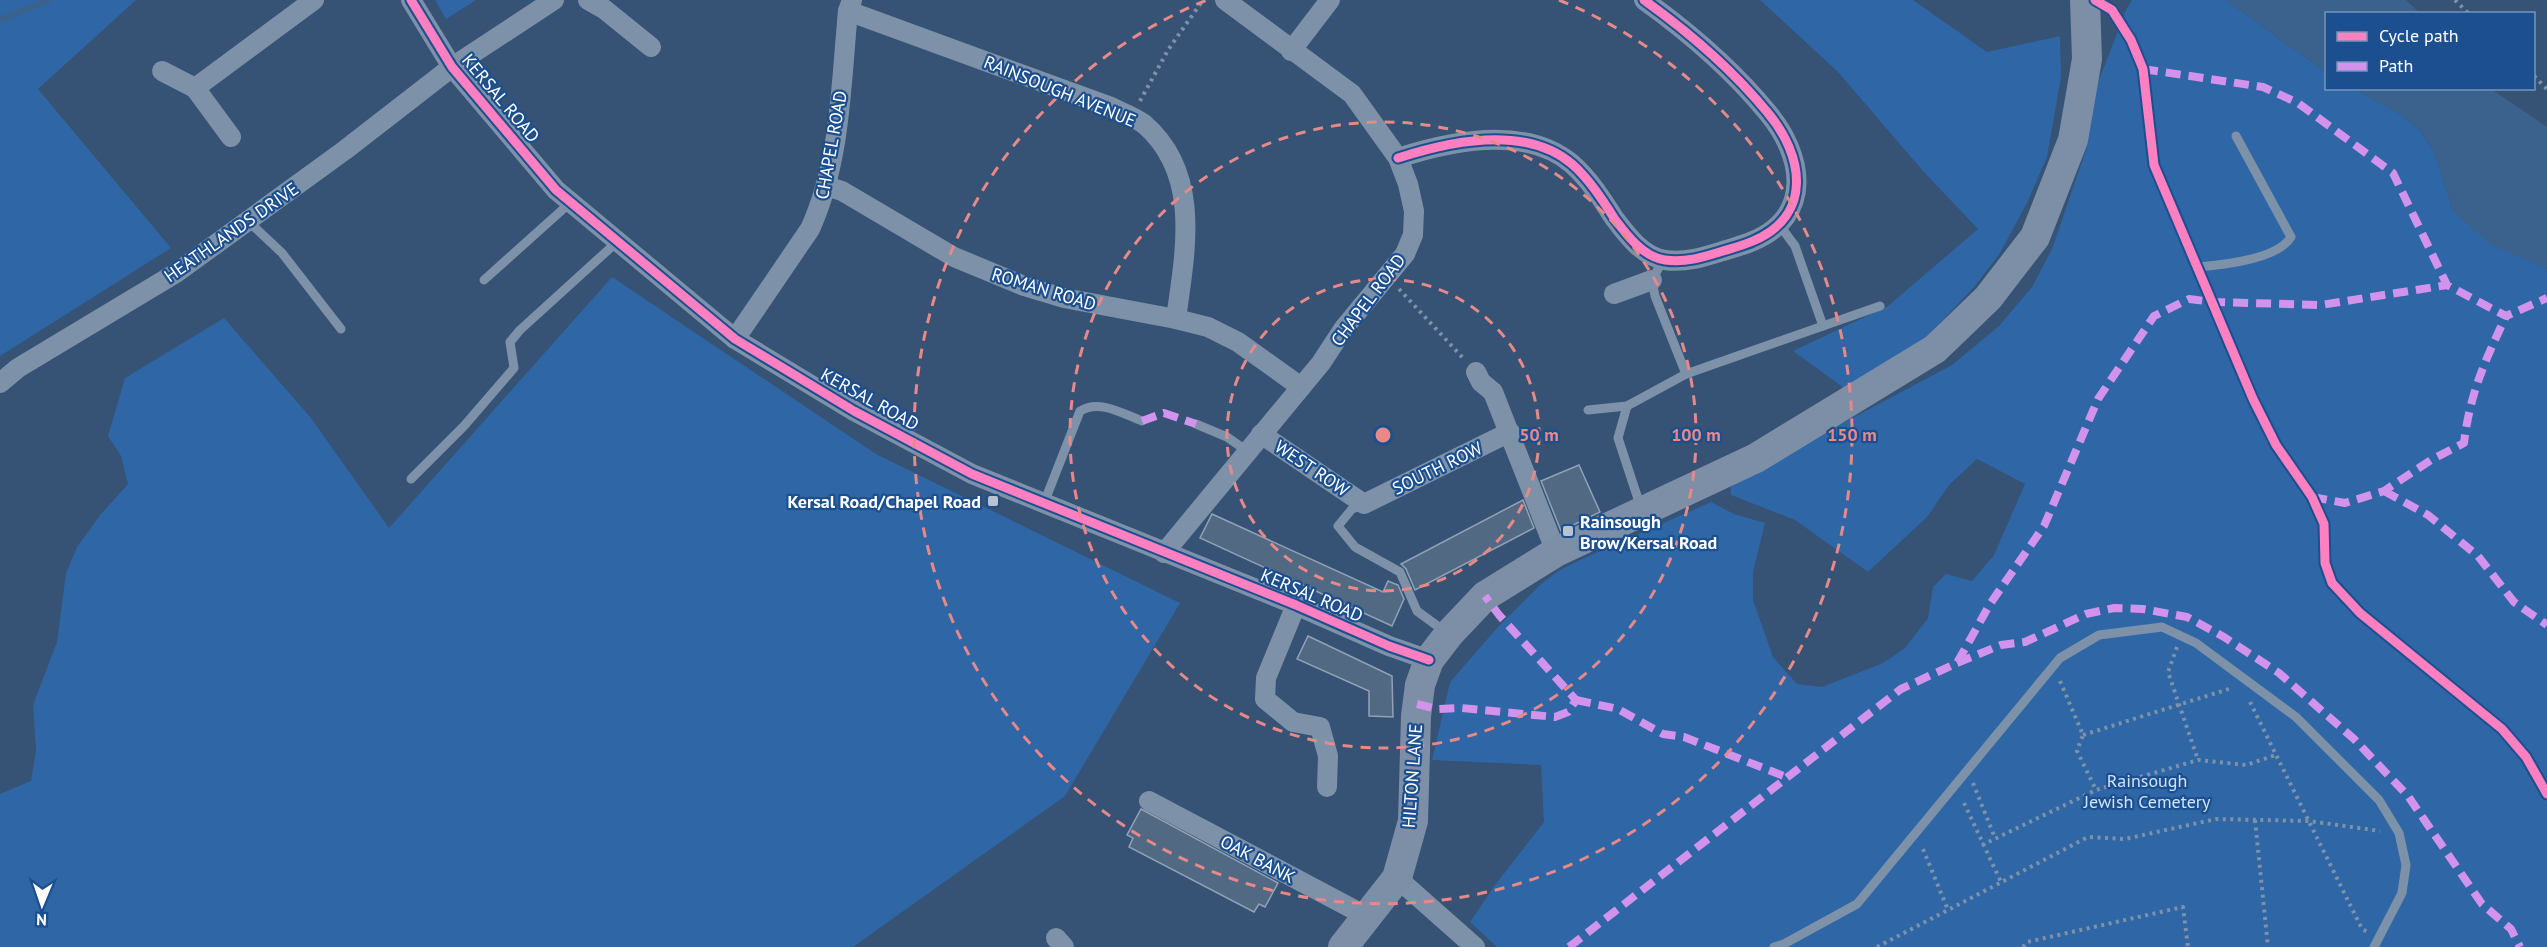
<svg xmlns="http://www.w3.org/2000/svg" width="2547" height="947" viewBox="0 0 2547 947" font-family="'PT Sans',sans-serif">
<rect width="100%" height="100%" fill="#365274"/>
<g fill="#2f66a5">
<polygon points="0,0 136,0 38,89 171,248 0,356"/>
<polygon points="435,0 476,0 446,19"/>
<polygon points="1760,0 1913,0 1987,52 2060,36 2061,77 2047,157 2027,203 2000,253 1975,286 1925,339 1848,391 1793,351 1888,306 1978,229 1922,170 1838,72"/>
<polygon points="2132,0 2226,0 2326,72 2326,88 2355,89 2398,113 2420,130 2435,154 2453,211 2547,269 2547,947 1497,947 1470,922 1495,885 1544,822 1541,765 1432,760 1450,682 1497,628 1541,584 1558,571 1580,560 1711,502 1734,514 1765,523 1753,572 1753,600 1773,657 1797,684 1822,687 1883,663 1905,648 1928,618 1933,587 1946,574 1972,581 1994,555 2025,484 1977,459 1949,485 1927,517 1868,572 1795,520 1731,495 1730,483 1952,365 1999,326 2032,287 2052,249 2087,147 2097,85 2127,8"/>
<polygon points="612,277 876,454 1180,603 1065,796 853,947 0,947 0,794 31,781 36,751 33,705 57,642 66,573 77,547 101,514 128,484 121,456 108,436 125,378 224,318 311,418 389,528"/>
</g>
<g fill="#3b618d">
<polygon points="2226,0 2406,0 2420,13 2326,14 2326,72"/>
<polygon points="2355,89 2491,89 2547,127 2547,269 2492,245 2453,211 2435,154 2420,130 2398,113"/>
</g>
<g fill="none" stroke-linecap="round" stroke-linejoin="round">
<polyline stroke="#3b618d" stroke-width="6" points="0,20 48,0"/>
</g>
<g fill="#526984" stroke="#92a2b6" stroke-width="1.5">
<polygon points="1579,465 1600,512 1561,531 1541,481"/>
<polygon points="1523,500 1534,528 1415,590 1406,569 1401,564"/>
<polygon points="1212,514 1383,592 1388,581 1398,585 1404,599 1392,626 1200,538"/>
<polygon points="1308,636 1392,676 1393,717 1369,716 1369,691 1297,659"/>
<polygon points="1141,809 1278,883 1265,907 1259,904 1254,912 1129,847 1133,838 1127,835"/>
</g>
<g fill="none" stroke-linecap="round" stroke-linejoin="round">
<g stroke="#7d92a8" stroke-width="4" stroke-dasharray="3 4.5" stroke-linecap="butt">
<polyline points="2455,0 2469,14"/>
<polyline points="2534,76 2547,89"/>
<polyline points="1140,101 1168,50 1203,0"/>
<polyline points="1399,289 1463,358"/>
<polyline points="2177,647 2168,672 2198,760"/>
<polyline points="2060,681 2083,735 2077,751 2096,790"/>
<polyline points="2250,702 2362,929 2368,932"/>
<polyline points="2083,735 2232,688"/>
<polyline points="1973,783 1995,838"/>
<polyline points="1964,803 2001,882"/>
<polyline points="2255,820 2268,947"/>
<polyline points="1982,845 2096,790 2198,760 2246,765 2276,755"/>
<polyline points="1923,849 1948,910"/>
<polyline points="1877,947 2088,837 2125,839 2216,819 2309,821 2380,831"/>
<polyline points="2023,947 2027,942 2183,907 2188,947"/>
</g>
<g stroke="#7d92a8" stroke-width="9">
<polyline points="2095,0 2112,10 2131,40 2143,69 2154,165 2201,276"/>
<polyline points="248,221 282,253 341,329"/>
<polyline points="1778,223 1795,246 1823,326"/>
<polyline points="1663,260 1652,280 1655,296 1686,374"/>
<path d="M2197,267c25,-2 81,-8 94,-30l-55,-101"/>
<polyline points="484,280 571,202"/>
<polyline points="1627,406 1618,438 1641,508"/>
<polyline points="1588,410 1627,406 1686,374 1880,306"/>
<polyline points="1196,424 1227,437 1247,451"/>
<polyline points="411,479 464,426 514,368 510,342 520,330 618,241"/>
<path d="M1044,503l36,-92c20,-12 43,3 62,10"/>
<polyline points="1364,504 1352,509 1338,526 1355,547 1400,572 1417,611 1447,633"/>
<polyline points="1774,947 1784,944 1857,904 2060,658 2099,635 2162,627 2196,643 2296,717 2379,800 2399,833 2406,865 2402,893 2374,947"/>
</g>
<g stroke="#7d92a8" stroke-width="20">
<polyline points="411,0 452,67 556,190 735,339 854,411 972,474 1296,605 1389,646 1429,660"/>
<polyline points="588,0 604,9 651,47"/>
<path d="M848,11l263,96c10,5 24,10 33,17 58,50 41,128 32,195"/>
<polyline points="1291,51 1330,0"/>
<polyline points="162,71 195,88"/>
<polyline points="231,137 195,88 314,0"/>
<path d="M1398,158c52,-17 128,-33 174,6 17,15 30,35 42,54 12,16 29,39 51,42 20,3 39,-3 58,-9 10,-3 21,-6 30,-10 61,-26 50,-86 15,-128 -36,-44 -78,-80 -124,-113"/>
<polyline points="826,186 842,191 954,257 1024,286 1064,298 1176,319 1208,327 1238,342 1301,387"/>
<polyline points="1614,294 1652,280"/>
<path d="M735,339l75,-110c31,-68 31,-146 38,-218l4,-11"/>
<polyline points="1476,372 1481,382 1493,392 1556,552"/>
<polyline points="0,383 18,368 176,273 345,150 452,67 554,0"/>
<polyline points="1261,434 1364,504 1510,432"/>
<polyline points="1164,553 1321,363 1344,328 1405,254 1413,235 1414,211 1408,184 1398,158 1352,94 1225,0"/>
<polyline points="1296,605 1266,678 1265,699 1293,722 1320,727 1328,756 1327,787"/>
<polyline points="1149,801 1368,917"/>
<polyline points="1397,878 1475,947"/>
<polyline points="1056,938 1064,947"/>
</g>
<polyline stroke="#7d8ea7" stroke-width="30" points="1343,947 1397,878 1413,821 1416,716 1420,685 1429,660 1449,634 1485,596 1556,552 1756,458 1935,349 1988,298 2035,237 2073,140 2087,59 2085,0"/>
<g stroke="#d193ec" stroke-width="8" stroke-dasharray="15 8" stroke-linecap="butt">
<polyline points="2143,69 2263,87 2298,103 2393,173 2447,285 2506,316 2547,298"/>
<polyline points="1142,421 1164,413 1196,424"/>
<polyline points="2384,491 2428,515 2478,556 2514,602 2547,625"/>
<path d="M2312,497l33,6 39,-12 47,-31 33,-17c6,-50 21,-82 42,-127"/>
<polyline points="1957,663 2001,645 2025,642 2086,614 2114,608 2143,609 2187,617 2224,637 2279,673 2354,739 2408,796 2482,904 2511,929 2520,947"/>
<polyline points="1576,700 1618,709 1663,734 1684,737 1789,778"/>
<polyline points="1417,704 1437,709 1461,708 1555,717 1568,712 1576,700 1499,615 1485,596"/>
<polyline points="1569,947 1901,689 1957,663 1990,604 2044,526 2098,399 2154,316 2189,299 2213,302 2321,305 2447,285"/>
</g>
<g stroke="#1b4f8f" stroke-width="13">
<g id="cycleway">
<polyline points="411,0 452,67 556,190 735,339 854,411 972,474 1296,605 1389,646 1429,660"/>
<polyline points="2095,0 2112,10 2131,40 2143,69 2154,165 2253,399 2276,445 2312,497 2324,524 2325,563 2332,583 2360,613 2502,729 2526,757 2547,794"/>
<path d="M1398,158c52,-17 128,-33 174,6 17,15 30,35 42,54 12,16 29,39 51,42 20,3 39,-3 58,-9 10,-3 21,-6 30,-10 61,-26 50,-86 15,-128 -36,-44 -78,-80 -124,-113"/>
</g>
</g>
<use href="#cycleway" stroke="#ff80c0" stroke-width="9"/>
</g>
<g fill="none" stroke="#e88989" stroke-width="3" stroke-dasharray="10 8">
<circle cx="1383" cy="435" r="156"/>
<circle cx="1383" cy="435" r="313"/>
<path d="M1559 0A469 469 0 1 1 1207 0"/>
</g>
<g fill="#b9c2ce" stroke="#1b4f8f" stroke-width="2">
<rect x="987" y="495" width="12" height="12" rx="3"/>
<rect x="1562" y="525" width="12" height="12" rx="3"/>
</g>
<g text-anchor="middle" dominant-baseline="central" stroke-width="4.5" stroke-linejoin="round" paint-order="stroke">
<g font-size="18" fill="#fff" stroke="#1b4f8f">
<text transform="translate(1060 91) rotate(22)">RAINSOUGH AVENUE</text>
<text transform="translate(501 98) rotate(50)">KERSAL ROAD</text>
<text transform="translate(831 145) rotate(-80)">CHAPEL ROAD</text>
<text transform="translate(231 232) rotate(-35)">HEATHLANDS DRIVE</text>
<text transform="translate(1044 289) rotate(17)">ROMAN ROAD</text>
<text transform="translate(1368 300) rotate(-53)">CHAPEL ROAD</text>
<text transform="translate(870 399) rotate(29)">KERSAL ROAD</text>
<text transform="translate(1312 468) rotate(34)">WEST ROW</text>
<text transform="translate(1437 468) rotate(-26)">SOUTH ROW</text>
<text transform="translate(1312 595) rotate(23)">KERSAL ROAD</text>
<text transform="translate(1412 776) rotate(-86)">HILTON LANE</text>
<text transform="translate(1258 859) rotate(28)">OAK BANK</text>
</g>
<g font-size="18" font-weight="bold" fill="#fff" stroke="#1b4f8f" text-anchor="end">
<text x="981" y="501">Kersal Road/Chapel Road</text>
<text x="1580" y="521" text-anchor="start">Rainsough<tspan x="1580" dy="21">Brow/Kersal Road</tspan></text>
</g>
<g font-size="18" fill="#cfe3fa" stroke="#1b4f8f">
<text x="2147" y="780">Rainsough<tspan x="2147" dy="21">Jewish Cemetery</tspan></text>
</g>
</g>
<circle cx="1383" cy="435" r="9" fill="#e88989" stroke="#1b4f8f" stroke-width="3"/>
<g font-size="18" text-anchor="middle" font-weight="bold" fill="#e88989" stroke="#1b4f8f" stroke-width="4.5" stroke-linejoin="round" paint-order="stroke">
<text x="1539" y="441">50 m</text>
<text x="1696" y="441">100 m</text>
<text x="1852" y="441">150 m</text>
</g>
<rect x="2325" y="12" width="210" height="78" fill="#1b4f8f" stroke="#7695bc" stroke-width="1.5"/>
<rect x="2337" y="32" width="30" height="9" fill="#ff80c0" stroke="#7695bc" stroke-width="1.5"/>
<text x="2379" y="42" font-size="18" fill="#ffffff">Cycle path</text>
<rect x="2337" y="62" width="30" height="9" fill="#d193ec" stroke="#7695bc" stroke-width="1.5"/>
<text x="2379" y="72" font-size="18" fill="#ffffff">Path</text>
<g transform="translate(42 905) rotate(182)" stroke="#1b4f8f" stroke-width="4.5" paint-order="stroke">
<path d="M0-4.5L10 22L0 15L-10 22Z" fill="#ffffff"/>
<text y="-9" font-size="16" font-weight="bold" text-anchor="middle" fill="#ffffff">N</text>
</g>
</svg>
